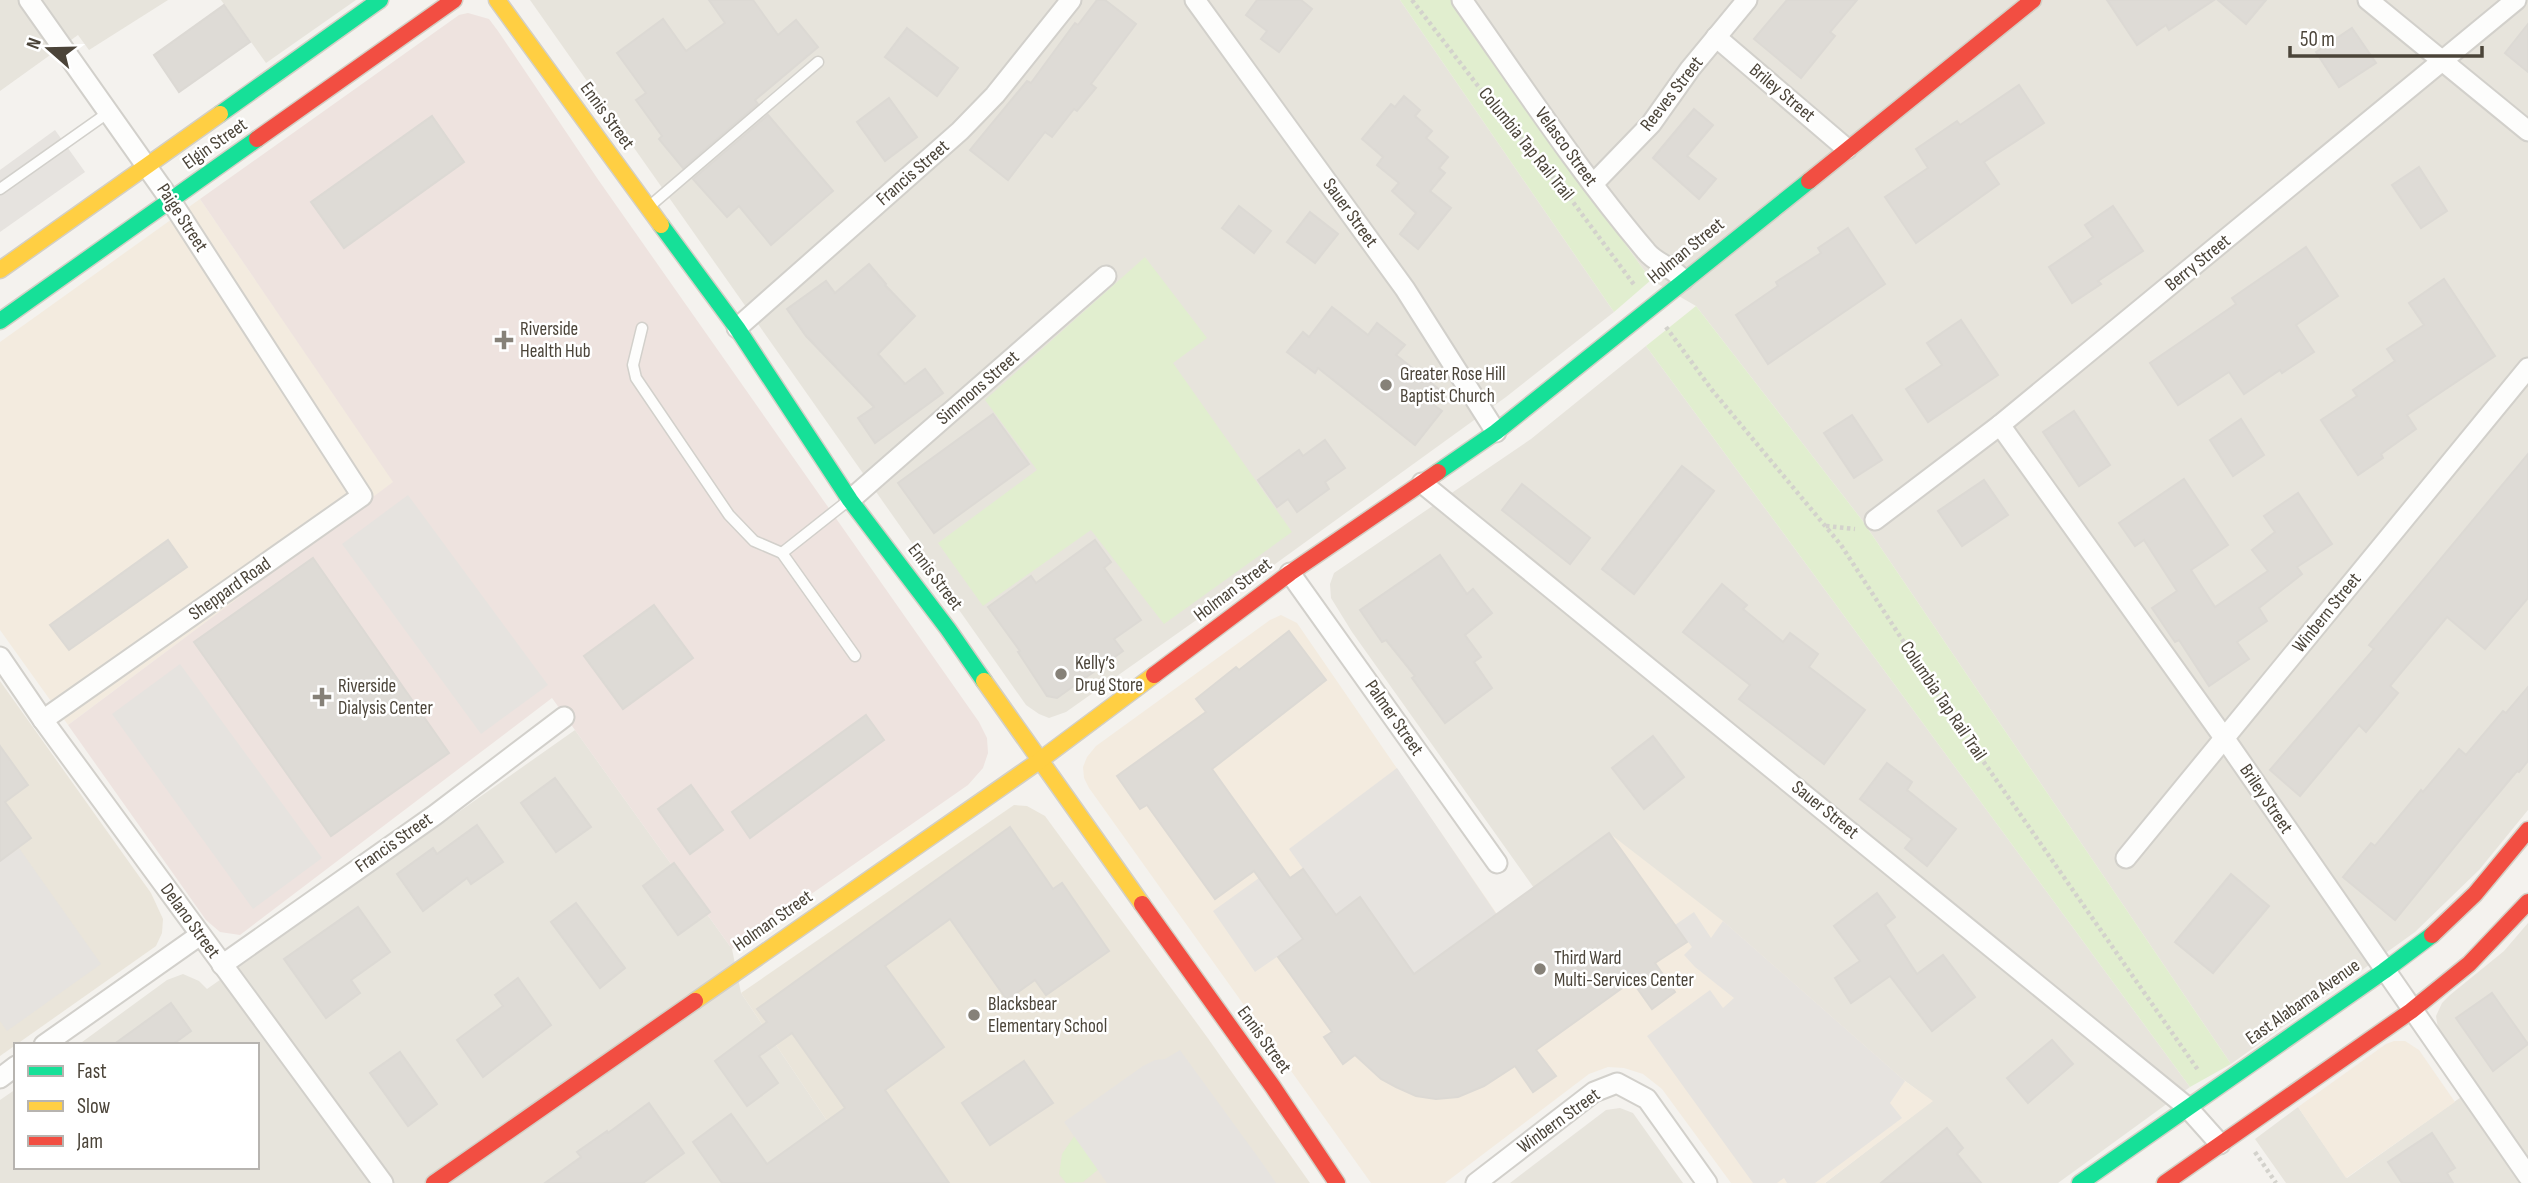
<svg xmlns="http://www.w3.org/2000/svg" width="2528" height="1183" viewBox="0 0 2528 1183" font-family="'Sofia Sans Condensed',sans-serif">
<rect width="100%" height="100%" fill="#f4f2ee"/>
<g fill="#e7e4dc">
<polygon points="0,0 168,0 89,50 78,35 0,91"/>
<polygon points="221,0 356,0 266,63"/>
<polygon points="530,0 1400,0 1614,312 1506,397 1246,585 1066,712 1049,718 1039,714 1026,705"/>
<polygon points="1451,0 2528,0 2528,810 2479,870 2415,932 2231,1064 1862,520 1696,306 1651,280"/>
<polygon points="1646,346 2190,1087 2058,1183 1825,1183 1932,1101 1905,1081 1534,888 1352,632 1331,598 1330,584 1334,573 1531,439"/>
<polygon points="575,730 732,949 741,993 869,1183 0,1183 0,1100 16,1089 16,1167 257,1167 257,1045 78,1045 167,980 183,974 199,981 207,989"/>
<polygon points="2528,923 2528,1183 2286,1183 2255,1139 2298,1107 2347,1178 2478,1085 2438,1028 2436,1016 2442,1003 2450,995 2504,951"/>
<polygon points="1620,1108 1633,1113 1683,1183 1510,1183 1606,1110"/>
</g>
<g fill="#f3ebdf">
<polygon points="200,199 394,482 68,725 0,630 0,342"/>
<polygon points="1281,615 1297,623 1497,914 1609,833 1723,921 1905,1081 1933,1101 1825,1183 1731,1183 1662,1089 1643,1074 1624,1068 1608,1067 1589,1074 1445,1183 1371,1183 1089,788 1084,778 1083,767 1087,757 1096,746 1270,620"/>
<polygon points="2394,1041 2405,1041 2419,1050 2455,1102 2346,1178 2298,1107 2386,1044"/>
</g>
<g fill="#eae5da">
<polygon points="0,681 151,893 163,919 162,933 156,946 0,1056"/>
<polygon points="1014,805 1027,806 1045,816 1207,1037 1310,1183 869,1183 741,993"/>
</g>
<polygon fill="#eee3df" points="468,13 489,19 498,31 597,178 979,722 987,738 988,753 983,768 968,785 732,949 552,698 240,935 220,932 206,920 68,725 393,482 200,199 459,15"/>
<g fill="#e1eecf">
<polygon points="1400,0 1451,0 1651,280 1614,312"/>
<polygon points="1145,257 1207,338 1173,363 1292,532 1164,624 1091,530 983,606 938,543 1037,470 985,400"/>
<polygon points="1696,306 1862,520 2231,1064 2190,1087 1646,346"/>
<polygon points="1075,1135 1111,1159 1083,1182 1066,1183 1059,1174 1062,1154"/>
</g>
<g fill="#e6e3df">
<polygon points="55,130 85,172 0,232 0,170"/>
<polygon points="408,495 548,685 481,734 342,544"/>
<polygon points="180,664 322,858 253,909 112,714"/>
<polygon points="1397,768 1497,915 1414,974 1360,898 1326,921 1327,902 1289,849"/>
<polygon points="19,848 101,964 7,1031 0,1021 0,861"/>
<polygon points="1259,878 1294,926 1313,932 1255,972 1213,911"/>
<polygon points="1694,912 1711,938 1723,921 1905,1081 1890,1103 1902,1118 1815,1183 1787,1183 1784,1178 1777,1183 1753,1183 1647,1036 1710,990 1723,1008 1734,998 1695,967 1684,955 1692,947 1675,925"/>
<polygon points="1180,1050 1263,1164 1276,1183 1107,1183 1064,1122 1143,1066 1155,1060 1165,1059"/>
</g>
<g fill="#dedbd6" stroke="#dcd9d4" stroke-width="2">
<polygon points="709,0 753,0 778,35 796,20 818,47 755,100 758,104 683,168 659,139 662,136 636,100 646,93 617,53 663,19 686,51 725,23"/>
<polygon points="1097,0 1105,0 1136,24 1091,84 1096,88 1077,111 1074,109 1052,137 1045,132 1008,180 970,150 1027,81 1031,83 1075,23 1078,25"/>
<polygon points="1257,0 1301,0 1312,9 1279,52 1261,39 1267,31 1246,15"/>
<polygon points="1787,0 1857,0 1830,32 1835,36 1801,78 1754,39"/>
<polygon points="2107,0 2214,0 2169,30 2166,25 2137,45"/>
<polygon points="2218,0 2266,0 2246,24"/>
<polygon points="224,5 250,42 179,92 154,55"/>
<polygon points="2528,24 2528,72 2505,53"/>
<polygon points="907,28 958,68 937,96 885,57"/>
<polygon points="2352,28 2376,63 2339,87 2316,52"/>
<polygon points="2019,85 2044,123 1984,162 1999,184 1916,243 1885,197 1928,168 1916,149 1957,121 1960,125"/>
<polygon points="1404,96 1420,110 1415,116 1432,131 1426,138 1448,157 1439,168 1445,173 1430,191 1451,208 1418,249 1400,234 1416,213 1392,191 1399,183 1377,165 1383,157 1362,139 1391,104 1395,107"/>
<polygon points="889,98 917,137 885,161 857,122"/>
<polygon points="1694,109 1713,125 1687,156 1716,179 1699,199 1653,158"/>
<polygon points="768,115 833,191 771,245 739,206 727,217 693,179"/>
<polygon points="432,116 464,162 344,248 311,202"/>
<polygon points="2419,167 2447,211 2421,228 2392,185"/>
<polygon points="1239,206 1271,231 1254,253 1222,228"/>
<polygon points="2113,206 2143,251 2098,281 2101,284 2072,303 2049,267 2093,237 2085,225"/>
<polygon points="1310,212 1338,234 1315,263 1287,242"/>
<polygon points="1848,228 1885,284 1768,364 1736,315 1778,286 1776,282 1821,253 1818,248"/>
<polygon points="2306,247 2338,296 2296,325 2314,352 2282,373 2280,370 2244,394 2229,372 2178,405 2150,363 2236,304 2232,298"/>
<polygon points="869,264 886,284 885,285 915,316 878,354 905,384 925,369 943,393 875,443 858,418 874,407 806,336 787,309 826,281 835,293"/>
<polygon points="2444,279 2495,356 2407,415 2416,429 2381,454 2383,458 2358,475 2321,420 2357,396 2353,390 2395,361 2387,349 2424,325 2409,303"/>
<polygon points="1332,307 1368,335 1377,323 1405,345 1396,355 1441,391 1431,403 1442,411 1415,445 1318,368 1315,373 1287,352 1303,332 1309,337"/>
<polygon points="1961,320 1998,375 1928,422 1906,389 1942,365 1927,343"/>
<polygon points="2074,411 2110,465 2079,486 2043,432"/>
<polygon points="993,414 1029,464 934,533 898,483"/>
<polygon points="1852,415 1882,460 1854,478 1824,433"/>
<polygon points="2241,419 2264,455 2233,476 2210,440"/>
<polygon points="1325,440 1345,468 1325,482 1329,489 1297,512 1288,499 1277,507 1258,480 1299,450 1303,456"/>
<polygon points="2528,454 2528,598 2485,649 2447,617 2390,686 2398,693 2366,732 2359,725 2300,796 2270,770 2374,649 2369,645"/>
<polygon points="1682,466 1714,491 1634,594 1602,569"/>
<polygon points="2184,479 2228,545 2191,570 2215,607 2268,571 2252,550 2275,532 2264,516 2298,493 2332,544 2297,567 2302,574 2259,608 2267,621 2237,642 2249,659 2209,686 2179,640 2175,642 2152,608 2177,591 2144,540 2135,546 2119,523"/>
<polygon points="1984,480 2008,515 1962,546 1938,511"/>
<polygon points="1522,484 1590,538 1570,564 1502,510"/>
<polygon points="168,540 187,567 69,650 50,625"/>
<polygon points="1095,540 1111,562 1104,568 1141,620 1114,639 1123,651 1057,698 1047,696 1018,652 1020,651 988,607 1031,576 1036,583"/>
<polygon points="1440,555 1467,594 1473,589 1492,613 1465,635 1481,657 1474,662 1492,688 1445,723 1412,678 1415,676 1386,640 1382,642 1360,610"/>
<polygon points="313,558 449,753 331,836 194,642"/>
<polygon points="1722,584 1747,605 1743,609 1783,642 1790,633 1818,654 1809,667 1865,710 1824,764 1739,699 1750,685 1683,632"/>
<polygon points="654,605 693,658 623,709 584,656"/>
<polygon points="1289,631 1326,680 1212,769 1290,878 1303,869 1336,915 1360,897 1414,974 1609,833 1687,942 1655,963 1675,992 1652,1009 1632,981 1536,1050 1556,1076 1533,1092 1515,1066 1484,1086 1458,1097 1436,1099 1416,1096 1396,1087 1381,1079 1355,1055 1343,1064 1324,1037 1332,1032 1278,957 1303,939 1254,871 1215,899 1147,805 1140,809 1117,776 1206,712 1196,699 1236,667 1239,670"/>
<polygon points="2528,687 2528,761 2519,772 2517,771 2468,830 2395,920 2343,877 2371,843 2375,846 2421,790 2423,792 2459,749 2466,755 2503,711 2506,713"/>
<polygon points="866,715 884,740 750,838 732,812"/>
<polygon points="1653,736 1684,777 1644,809 1612,768"/>
<polygon points="0,746 28,785 5,802 31,838 0,861"/>
<polygon points="1887,763 1912,782 1907,790 1956,829 1927,866 1905,848 1912,839 1860,799"/>
<polygon points="555,778 591,827 556,852 521,803"/>
<polygon points="691,785 723,830 690,854 658,809"/>
<polygon points="477,825 503,862 471,884 467,878 423,911 397,874 433,848 437,854"/>
<polygon points="1010,827 1053,889 1062,883 1109,951 1046,995 1035,980 1007,1000 950,919 885,966 944,1047 885,1090 949,1183 722,1183 693,1142 731,1114 767,1164 845,1108 792,1033 759,1056 778,1083 747,1106 715,1061 767,1022 757,1009"/>
<polygon points="674,863 710,912 678,935 643,886"/>
<polygon points="2231,874 2269,906 2213,973 2175,942"/>
<polygon points="1877,893 1895,917 1885,925 1917,974 1943,955 1975,997 1932,1031 1890,976 1851,1003 1835,978 1860,961 1834,926"/>
<polygon points="576,903 625,968 600,988 551,922"/>
<polygon points="358,907 390,952 351,980 360,993 326,1018 284,959"/>
<polygon points="518,978 551,1025 483,1077 457,1040 503,1006 495,995"/>
<polygon points="2492,993 2528,1044 2493,1071 2456,1018"/>
<polygon points="171,1003 191,1031 172,1045 113,1045"/>
<polygon points="2052,1040 2073,1064 2028,1103 2007,1078"/>
<polygon points="400,1052 437,1104 408,1126 370,1073"/>
<polygon points="1024,1061 1053,1103 990,1145 962,1103"/>
<polygon points="649,1103 684,1153 643,1183 545,1183 581,1157 577,1152 607,1131 608,1133"/>
<polygon points="1947,1128 1963,1148 1957,1154 1981,1183 1881,1183"/>
<polygon points="2432,1133 2455,1168 2447,1173 2453,1183 2402,1183 2388,1162"/>
</g>
<g fill="none" stroke-linecap="round" stroke-linejoin="round">
<g stroke="#d2d0cb" stroke-width="13">
<g id="lane">
<polyline points="0,189 109,112"/>
<polyline points="651,205 818,62"/>
<polyline points="642,328 633,365 636,378 729,515 754,541 782,553"/>
<polyline points="849,500 782,553 855,656"/>
</g>
</g>
<g stroke="#d2d0cb" stroke-width="23">
<g id="street">
<polyline points="29,0 171,201 362,496 43,720"/>
<polyline points="1195,0 1405,289 1496,432"/>
<path d="M1462,0c60,85 117,172 184,251 10,13 25,14 37,29"/>
<polyline points="2368,0 2528,131"/>
<polyline points="1716,37 1847,149"/>
<polyline points="1593,184 1651,124 1690,69 1747,0"/>
<polyline points="737,328 960,131 995,95 1071,0"/>
<polyline points="2000,425 2225,739 2528,1176"/>
<polyline points="1422,483 2187,1107 2220,1144"/>
<polyline points="850,500 1106,276"/>
<polyline points="1875,520 2000,425 2516,0"/>
<polyline points="1290,573 1497,863"/>
<polyline points="0,657 43,720 383,1183"/>
<polyline points="2126,858 2528,368"/>
<polyline points="222,965 435,815 564,717"/>
<polyline points="44,1045 200,935"/>
<polyline points="0,1078 16,1066"/>
<polyline points="1476,1183 1594,1092 1617,1083 1647,1099 1707,1183"/>
</g>
</g>
<g stroke="#d3cfc5" stroke-width="19">
<g id="fast">
<polyline points="220,114 380,0"/>
<polyline points="661,225 737,328 850,500 948,629 984,681"/>
<polyline points="0,321 257,139"/>
<polyline points="1438,472 1496,432 1809,181"/>
<polyline points="2080,1183 2384,971 2432,935"/>
</g>
</g>
<g stroke="#d3cfc5" stroke-width="19">
<g id="slow">
<polyline points="497,0 661,225"/>
<polyline points="0,270 220,114"/>
<polyline points="984,681 1142,904"/>
<polyline points="695,1001 1039,761 1154,675"/>
</g>
</g>
<g stroke="#d3cfc5" stroke-width="19">
<g id="jam">
<polyline points="257,139 454,0"/>
<polyline points="1809,181 2033,0"/>
<polyline points="1154,675 1290,573 1438,472"/>
<polyline points="1142,904 1273,1087 1337,1183"/>
<polyline points="2432,935 2475,894 2528,830"/>
<polyline points="434,1183 695,1001"/>
<polyline points="2165,1183 2411,1011 2469,964 2528,902"/>
</g>
</g>
<g stroke="#d3d2cc" stroke-width="4.5" stroke-dasharray="3.5 3.5" stroke-linecap="butt">
<polyline points="1412,0 1478,86 1570,198 1635,286"/>
<polyline points="1666,327 1712,390 1841,545 1949,712 2198,1070"/>
<polyline points="1826,526 1855,529"/>
<polyline points="2255,1152 2276,1183"/>
</g>
<use href="#lane" stroke="#fdfdfc" stroke-width="10"/>
<use href="#street" stroke="#fdfdfc" stroke-width="19"/>
<use href="#fast" stroke="#16e098" stroke-width="16"/>
<use href="#slow" stroke="#ffcf43" stroke-width="16"/>
<use href="#jam" stroke="#f24e42" stroke-width="16"/>
</g>
<g fill="#868178" stroke="#fff" stroke-width="2.5">
<path d="M500.5 329.5h7v7h7v7h-7v7h-7v-7h-7v-7h7z"/>
<circle cx="1386" cy="385" r="7"/>
<circle cx="1061" cy="674" r="7"/>
<path d="M318.5 686.5h7v7h7v7h-7v7h-7v-7h-7v-7h7z"/>
<circle cx="1540" cy="969" r="7"/>
<circle cx="974" cy="1015" r="7"/>
</g>
<g text-anchor="middle" dominant-baseline="central" stroke-width="5" stroke-linejoin="round" paint-order="stroke">
<g font-size="19" fill="#4b4439" stroke="#fff">
<text transform="translate(1782 93) rotate(40)">Briley Street</text>
<text transform="translate(1672 94) rotate(-52)">Reeves Street</text>
<text transform="translate(607 116) rotate(54)">Ennis Street</text>
<text transform="translate(215 144) rotate(-35)">Elgin Street</text>
<text transform="translate(1526 144) rotate(51)">Columbia Tap Rail Trail</text>
<text transform="translate(1566 147) rotate(54)">Velasco Street</text>
<text transform="translate(913 173) rotate(-41)">Francis Street</text>
<text transform="translate(1350 213) rotate(54)">Sauer Street</text>
<text transform="translate(182 218) rotate(57)">Paige Street</text>
<text transform="translate(1686 251) rotate(-39)">Holman Street</text>
<text transform="translate(2198 263) rotate(-39)">Berry Street</text>
<text transform="translate(978 388) rotate(-41)">Simmons Street</text>
<text transform="translate(935 577) rotate(53)">Ennis Street</text>
<text transform="translate(230 589) rotate(-35)">Sheppard Road</text>
<text transform="translate(1233 590) rotate(-37)">Holman Street</text>
<text transform="translate(2327 613) rotate(-51)">Winbern Street</text>
<text transform="translate(1943 701) rotate(56)">Columbia Tap Rail Trail</text>
<text transform="translate(1394 718) rotate(55)">Palmer Street</text>
<text transform="translate(2266 799) rotate(56)">Briley Street</text>
<text transform="translate(1825 810) rotate(39)">Sauer Street</text>
<text transform="translate(394 843) rotate(-35)">Francis Street</text>
<text transform="translate(190 921) rotate(54)">Delano Street</text>
<text transform="translate(773 921) rotate(-35)">Holman Street</text>
<text transform="translate(2303 1002) rotate(-35)">East Alabama Avenue</text>
<text transform="translate(1264 1040) rotate(54)">Ennis Street</text>
<text transform="translate(1559 1121) rotate(-36)">Winbern Street</text>
</g>
<g font-size="19" fill="#4b4439" stroke="#fff" text-anchor="start">
<text x="520" y="329">Riverside<tspan x="520" dy="22">Health Hub</tspan></text>
<text x="1400" y="374">Greater Rose Hill<tspan x="1400" dy="22">Baptist Church</tspan></text>
<text x="1075" y="663">Kelly’s<tspan x="1075" dy="22">Drug Store</tspan></text>
<text x="338" y="686">Riverside<tspan x="338" dy="22">Dialysis Center</tspan></text>
<text x="1554" y="958">Third Ward<tspan x="1554" dy="22">Multi-Services Center</tspan></text>
<text x="988" y="1004">Blacksbear<tspan x="988" dy="22">Elementary School</tspan></text>
</g>
</g>
<rect x="14" y="1043" width="245" height="126" fill="#ffffff" stroke="#b7b4b0" stroke-width="2"/>
<rect x="28" y="1066" width="35" height="10" fill="#16e098" stroke="#b7b4b0" stroke-width="2"/>
<text x="77" y="1078" font-size="21" fill="#4b4439">Fast</text>
<rect x="28" y="1101" width="35" height="10" fill="#ffcf43" stroke="#b7b4b0" stroke-width="2"/>
<text x="77" y="1113" font-size="21" fill="#4b4439">Slow</text>
<rect x="28" y="1136" width="35" height="10" fill="#f24e42" stroke="#b7b4b0" stroke-width="2"/>
<text x="77" y="1148" font-size="21" fill="#4b4439">Jam</text>
<g transform="translate(49 49) rotate(290)" stroke="#ffffff" stroke-width="5" paint-order="stroke">
<path d="M0-5L12 26L0 18L-12 26Z" fill="#4b4439"/>
<text y="-10" font-size="19" font-weight="bold" text-anchor="middle" fill="#4b4439">N</text>
</g>
<path d="M2290 46v10h192v-10" fill="none" stroke="#4b4439" stroke-width="3.5"/>
<text x="2300" y="46" font-size="21" fill="#4b4439" stroke="#ffffff" stroke-width="5" paint-order="stroke">50 m</text>
</svg>
